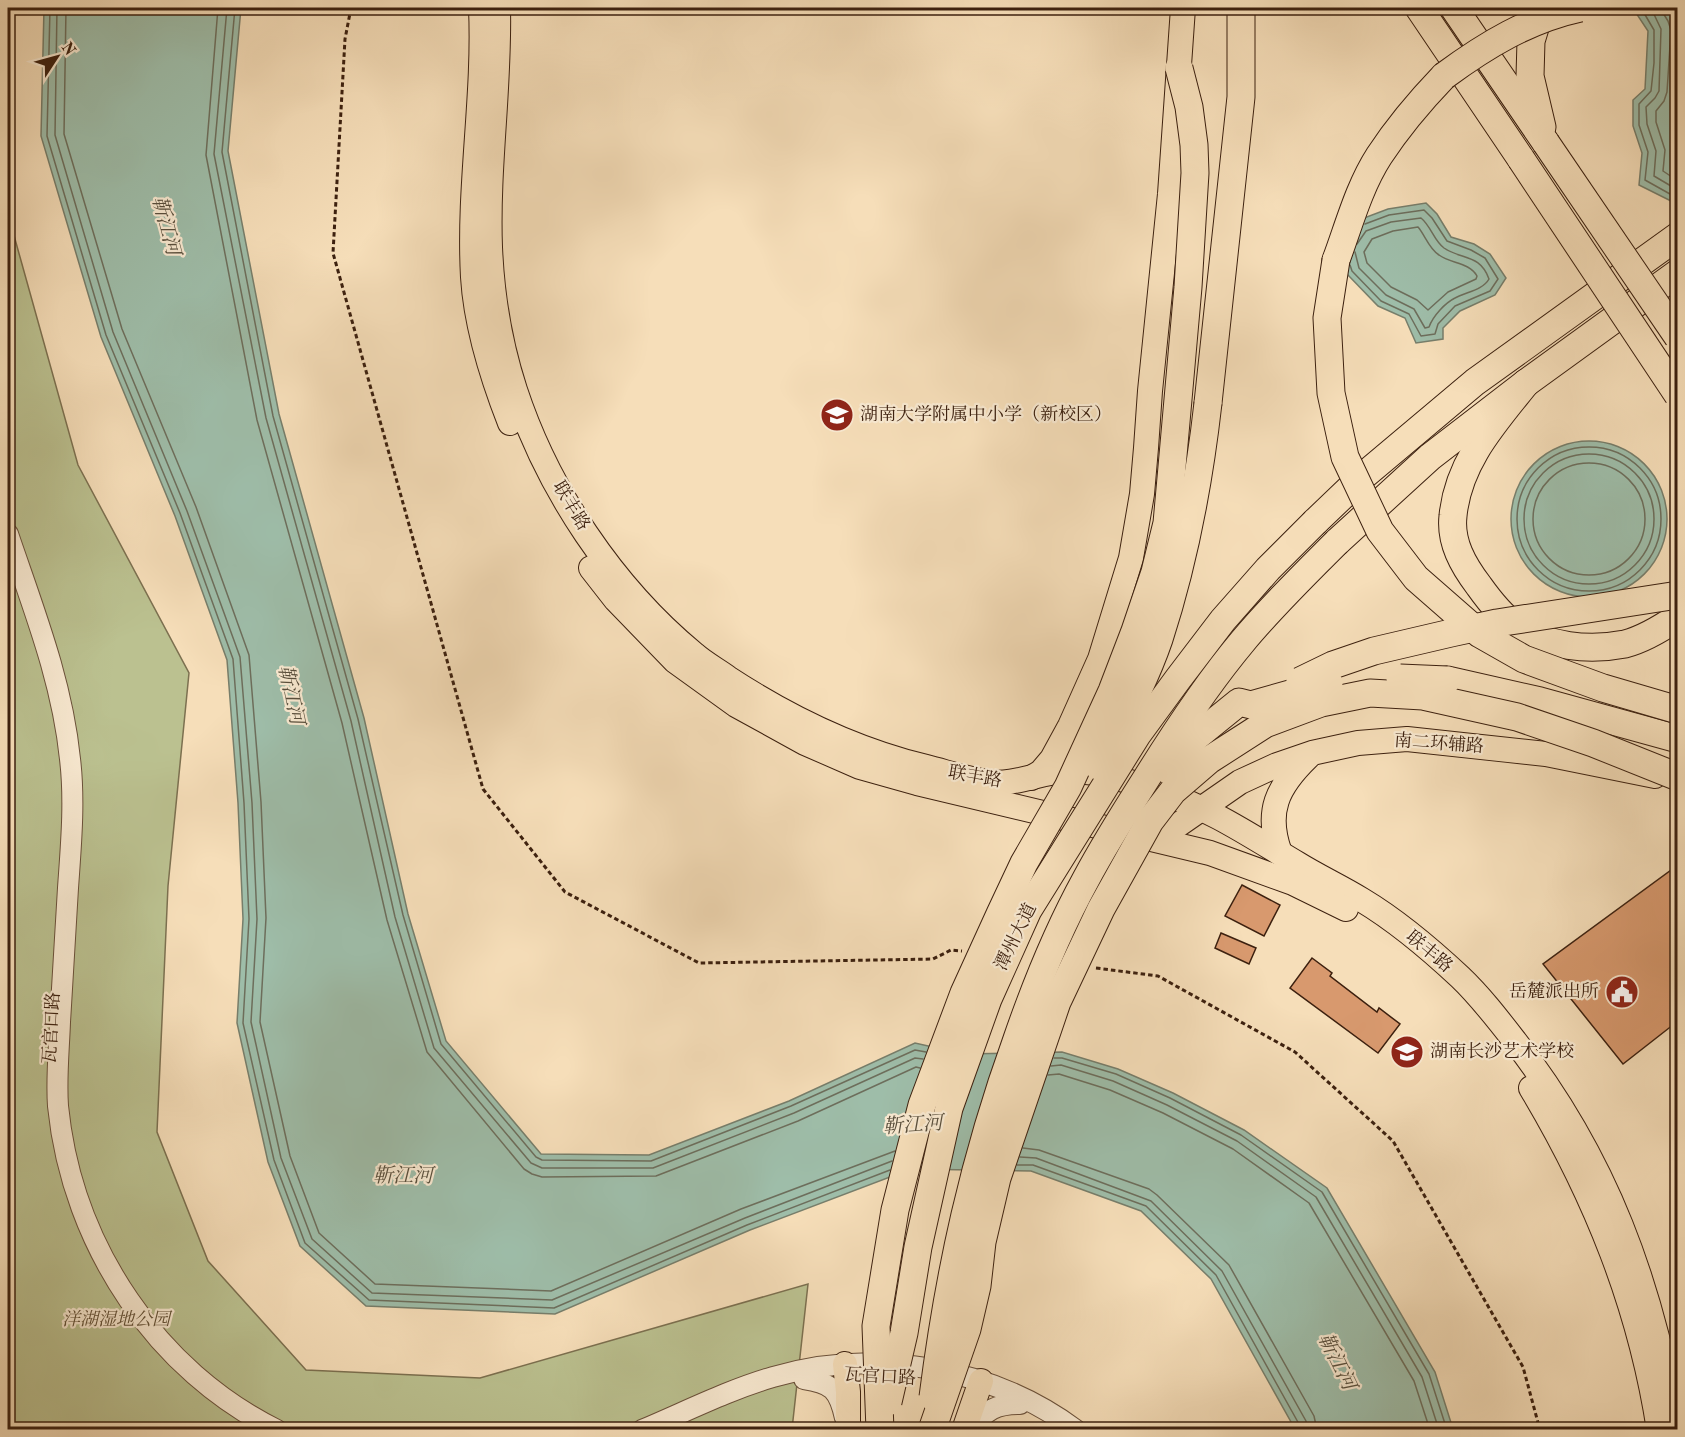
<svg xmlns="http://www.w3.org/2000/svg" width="1685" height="1437" viewBox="0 0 1685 1437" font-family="'Old Standard TT','Noto Serif SC',serif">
<rect width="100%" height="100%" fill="#f6deb9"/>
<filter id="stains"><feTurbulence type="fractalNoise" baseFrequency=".00333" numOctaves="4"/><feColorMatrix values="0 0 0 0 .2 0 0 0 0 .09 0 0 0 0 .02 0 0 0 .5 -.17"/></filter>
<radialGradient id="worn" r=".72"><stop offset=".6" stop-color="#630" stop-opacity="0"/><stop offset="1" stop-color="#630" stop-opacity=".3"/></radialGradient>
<polygon fill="#bbc190" stroke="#7c7050" stroke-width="1.5" points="8,214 78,465 189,673 168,886 157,1132 208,1261 306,1370 480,1378 808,1284 792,1429 8,1429"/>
<g fill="#9ebda9" stroke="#777e6b" stroke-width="1.5">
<polygon points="44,8 241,8 228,151 279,414 364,718 408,914 446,1041 541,1154 649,1155 789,1101 915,1043 964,1054 1062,1052 1118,1069 1173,1093 1244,1130 1327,1188 1435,1372 1453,1429 1295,1429 1211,1279 1141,1211 1031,1171 911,1169 750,1230 555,1314 366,1306 300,1246 268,1162 237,1023 243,919 238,803 227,660 175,516 101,337 41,136"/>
<polygon points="1638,8 1677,8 1678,196 1673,202 1639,185 1642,153 1633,126 1633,100 1645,89 1648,31 1636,13"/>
<polygon points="1426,203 1437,214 1451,237 1474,244 1490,254 1506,278 1495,295 1460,311 1443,328 1443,339 1416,343 1405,318 1378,306 1347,274 1356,221 1388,209"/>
<circle cx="1589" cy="519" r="78"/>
</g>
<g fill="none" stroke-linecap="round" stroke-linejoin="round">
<g stroke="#6d6e5c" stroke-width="1.5">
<polyline points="50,8 47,136 106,335 180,513 233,659 244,803 249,919 243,1023 274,1160 305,1243 369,1300 554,1308 747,1225 890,1170"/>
<polyline points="57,8 55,135 113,332 187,511 240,657 252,803 257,919 251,1022 281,1158 312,1239 372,1293 552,1300 745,1218 892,1161"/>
<polyline points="66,8 64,134 122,329 196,507 249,655 261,802 266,918 260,1022 290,1156 319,1233 375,1284 551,1291 741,1209 895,1151"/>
<polyline points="218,8 206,155 257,420 342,723 387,920 427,1052 524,1169 532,1174 542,1177 656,1176 798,1121 916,1067 920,1068"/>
<polyline points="227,8 214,154 266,418 351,721 395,917 434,1048 531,1163 542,1168 653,1168 794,1113 915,1058 923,1059"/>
<polyline points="235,8 222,152 273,416 358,719 403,915 441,1044 536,1157 542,1160 651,1161 791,1106 915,1050 926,1052"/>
<polyline points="1644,8 1644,13 1654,30 1654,63 1651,91 1639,104 1639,125 1648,152 1645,180 1670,194 1678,193"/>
<polyline points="1651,8 1661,29 1659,91 1655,98 1646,107 1647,124 1656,151 1654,176 1671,186 1678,186"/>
<polyline points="1660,8 1668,21 1671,30 1667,92 1664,101 1656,111 1656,122 1665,150 1663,171 1672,177 1678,177"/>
<path d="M1418,227c7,8 11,22 21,28 12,9 30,7 38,21l-1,3 -28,13 -20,18 -11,-10 -26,-13 -24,-24 -3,-11 8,-13 21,-8z"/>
<path d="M1355,252l4,16 27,27 28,14 11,19 4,-1c4,-11 16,-24 26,-29 11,-6 28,-8 34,-19 -9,-25 -27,-19 -45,-31 -10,-7 -13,-22 -23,-30l-30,4 -25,9 -9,13"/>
<polyline points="1350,265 1352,271 1381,301 1409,314 1421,336 1435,334 1438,324 1455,306 1490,291 1498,279 1485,258 1471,250 1447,241 1432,218 1424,210 1389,215 1365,224"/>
<circle cx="1589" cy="519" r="72"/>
<circle cx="1589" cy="519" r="65"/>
<circle cx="1589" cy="519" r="56"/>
<polyline points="1054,1058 1062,1058 1116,1074 1170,1098 1241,1135 1322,1192 1429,1374 1447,1430"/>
<polyline points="1051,1066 1061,1065 1113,1081 1167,1105 1237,1141 1316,1197 1422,1377 1439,1430"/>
<polyline points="1048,1075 1059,1074 1110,1090 1163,1113 1233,1149 1309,1203 1414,1381 1430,1430"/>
<polyline points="1023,1148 1039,1150 1149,1189 1157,1195 1229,1265 1314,1416 1317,1430"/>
<polyline points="1020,1157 1036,1158 1151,1201 1222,1271 1306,1421 1307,1430"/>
<polyline points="1017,1165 1033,1165 1146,1206 1216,1275 1299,1424 1300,1430"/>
</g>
</g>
<g fill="#d8996e" stroke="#3c200f" stroke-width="1.5">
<polygon points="1678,865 1678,1021 1623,1064 1543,964"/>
<polygon points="1242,885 1280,905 1264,936 1225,916"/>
<polygon points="1221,933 1256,948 1249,964 1215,948"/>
<polygon points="1312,958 1332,973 1330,976 1377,1012 1379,1008 1400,1024 1378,1053 1290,988"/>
</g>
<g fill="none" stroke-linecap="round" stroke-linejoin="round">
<g stroke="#6a503a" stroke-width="22">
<g id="minor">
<path d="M8,534c25,74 54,146 62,225 5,42 1,86 -2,129 -3,44 -5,89 -8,134 -1,28 -4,56 -2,84 7,70 32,137 71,194 37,55 89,101 148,130"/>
<path d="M804,1379c28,4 35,11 41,39"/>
<path d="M642,1430c43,-18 86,-40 131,-53 101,-30 218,-10 303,53"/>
<path d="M973,1430c11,-21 25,-26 47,-26"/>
</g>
</g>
<g stroke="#3c200f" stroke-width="26">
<g id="major">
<path d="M481,8c4,89 -13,179 -8,269 3,50 19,100 37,146"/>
<path d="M498,8c2,79 -11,159 -8,239 2,48 10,97 25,143 33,100 98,197 179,264 10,9 23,16 34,24 61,40 128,72 198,89 20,5 41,12 61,15 29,4 54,-11 82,-11 26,-1 67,12 91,21 50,16 94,46 138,72 21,13 43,23 64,36 35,21 68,49 98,77 20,19 37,41 54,63 93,119 137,243 163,390"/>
<polyline points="591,568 616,600 675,661 736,705 805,743 860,767 917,783 1210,853 1293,883 1346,909"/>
<polyline points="1031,778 1041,772 1052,759 1070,726 1100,659 1131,558 1142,494 1146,448 1150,391 1170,194 1183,8"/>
<polyline points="1149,839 1178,825 1240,782 1277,765 1312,753 1358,743 1407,739 1546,754 1655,776"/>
<path d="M1280,853c-15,-41 -3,-66 28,-96"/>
<path d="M1531,1088c64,107 109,218 128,342"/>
<polyline points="845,1364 848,1392 848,1430"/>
<polyline points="964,1430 981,1381"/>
</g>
</g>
<g stroke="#3c200f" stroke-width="29">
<g id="highway">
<polyline points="1419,8 1521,159"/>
<polyline points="1454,8 1546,143"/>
<polyline points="1541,8 1531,41 1530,76 1542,127"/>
<path d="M1336,260c13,-35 23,-73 43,-104 19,-29 41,-55 65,-80"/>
<path d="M1526,383c-32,40 -68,79 -73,133 -3,26 10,49 26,70 10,14 22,30 37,40 31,21 73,25 109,18 19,-5 37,-16 53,-27"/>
<polyline points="1208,403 1241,97 1241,8"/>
<polyline points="1315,522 1362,477 1475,382 1678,236"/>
<polyline points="1337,542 1430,457 1526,383 1678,273"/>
<polyline points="1447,680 1540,701 1678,739"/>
</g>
</g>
<g stroke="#3c200f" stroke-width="3" stroke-dasharray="4.5 3" stroke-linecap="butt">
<polyline points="351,8 345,39 333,253 483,789 565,892 699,963 933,959 951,950 962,951"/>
<polyline points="1096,968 1158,976 1295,1052 1393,1141 1523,1367 1540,1430"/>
</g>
<use href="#minor" stroke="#f9ead2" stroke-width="20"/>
<use href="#major" stroke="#f6deb9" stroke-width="24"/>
<use href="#highway" stroke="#f6deb9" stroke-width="27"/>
<g stroke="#3c200f" stroke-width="29" stroke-linecap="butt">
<g id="highway-bridge">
<path d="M1444,76c42,-31 85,-57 136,-68"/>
<polyline points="1546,143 1678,337"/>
<polyline points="1521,159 1678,395"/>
<polyline points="1336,260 1327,318 1331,393 1345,457 1380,531 1416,578 1480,634 1524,659 1603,688 1678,710"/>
<polyline points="1400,678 1447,680"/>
<polyline points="1300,681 1333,665 1374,651 1451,633 1497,623 1678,595"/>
<path d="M1098,766c23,-40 46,-83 61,-127 25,-77 40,-156 49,-236"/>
<polyline points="1168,770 1197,736 1239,702 1251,705 1329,683"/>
<path d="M933,1397c16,-126 41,-239 84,-358 19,-55 41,-109 69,-160 18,-34 39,-67 60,-100 30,-48 61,-95 97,-138 29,-35 62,-67 94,-99"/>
<polyline points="888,1402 904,1333 918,1247 949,1108 988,999 1028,910 1137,735 1178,679 1223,620 1268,569 1315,522"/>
<polyline points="880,1430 876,1326 895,1210 922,1105 964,993 1000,914 1024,863 1068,787 1112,691 1135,631 1155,572 1167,523 1188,287 1195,173 1194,145 1189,107 1179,68"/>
<polyline points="932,1430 967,1329 977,1286 982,1242 997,1178 1057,1002 1101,909 1150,821 1173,791 1209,760 1265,724 1321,703 1370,693 1423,696 1517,717 1593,743 1678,777"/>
</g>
</g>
<use href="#highway-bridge" stroke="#f6deb9" stroke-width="27"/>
</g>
<defs>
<g id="school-disc" transform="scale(1.725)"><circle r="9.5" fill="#8f2418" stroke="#f9ead2"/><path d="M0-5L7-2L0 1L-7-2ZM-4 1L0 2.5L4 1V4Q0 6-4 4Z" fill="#fff"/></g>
<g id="civic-disc" transform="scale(1.725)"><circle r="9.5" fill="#8f2418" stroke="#f9ead2"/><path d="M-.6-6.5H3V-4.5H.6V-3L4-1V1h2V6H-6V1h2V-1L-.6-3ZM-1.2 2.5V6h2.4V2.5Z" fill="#fff"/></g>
</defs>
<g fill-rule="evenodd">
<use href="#school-disc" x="837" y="415"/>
<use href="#civic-disc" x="1622" y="992"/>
<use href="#school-disc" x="1407" y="1052"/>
</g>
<g text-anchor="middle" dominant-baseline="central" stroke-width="4.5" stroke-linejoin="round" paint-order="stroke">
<g font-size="18" fill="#3c200f" stroke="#f9ead2" text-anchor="start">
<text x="860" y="415">湖南大学附属中小学（新校区）</text>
<text x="1599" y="992" text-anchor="end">岳麓派出所</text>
<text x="1430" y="1052">湖南长沙艺术学校</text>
</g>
<g font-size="18" fill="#3c200f" stroke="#f9ead2">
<text transform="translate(571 506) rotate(59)">联丰路</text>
<text transform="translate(1439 744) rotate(4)">南二环辅路</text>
<text transform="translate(975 777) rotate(10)">联丰路</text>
<text transform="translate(1016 937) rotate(-64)">潭州大道</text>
<text transform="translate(1429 952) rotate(40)">联丰路</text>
<text transform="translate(52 1028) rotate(-87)">瓦官口路</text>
<text transform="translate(880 1377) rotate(3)">瓦官口路</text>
</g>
<g font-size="18" font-style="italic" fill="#625036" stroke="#f9ead2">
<text x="116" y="1320">洋湖湿地公园</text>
</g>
<g font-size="20" font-style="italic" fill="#594f3d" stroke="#f9ead2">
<text transform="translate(165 226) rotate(75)">靳江河</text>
<text transform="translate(290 695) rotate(78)">靳江河</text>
<text transform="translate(913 1126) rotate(-4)">靳江河</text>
<text x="403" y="1177">靳江河</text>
<text transform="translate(1336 1362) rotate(64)">靳江河</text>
</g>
</g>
<rect width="1685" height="1437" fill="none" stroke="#f6deb9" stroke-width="30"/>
<rect x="9" y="9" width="1667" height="1419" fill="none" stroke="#3c200f" stroke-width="3"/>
<rect x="15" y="15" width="1655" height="1407" fill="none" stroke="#3c200f" stroke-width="1.5"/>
<g transform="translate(57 57) rotate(54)" stroke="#f9ead2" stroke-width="4.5" paint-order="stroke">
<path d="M0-4.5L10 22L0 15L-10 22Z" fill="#3c200f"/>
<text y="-9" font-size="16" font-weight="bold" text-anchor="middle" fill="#3c200f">N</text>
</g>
<rect width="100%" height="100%" filter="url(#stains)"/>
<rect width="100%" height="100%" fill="url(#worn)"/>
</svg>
